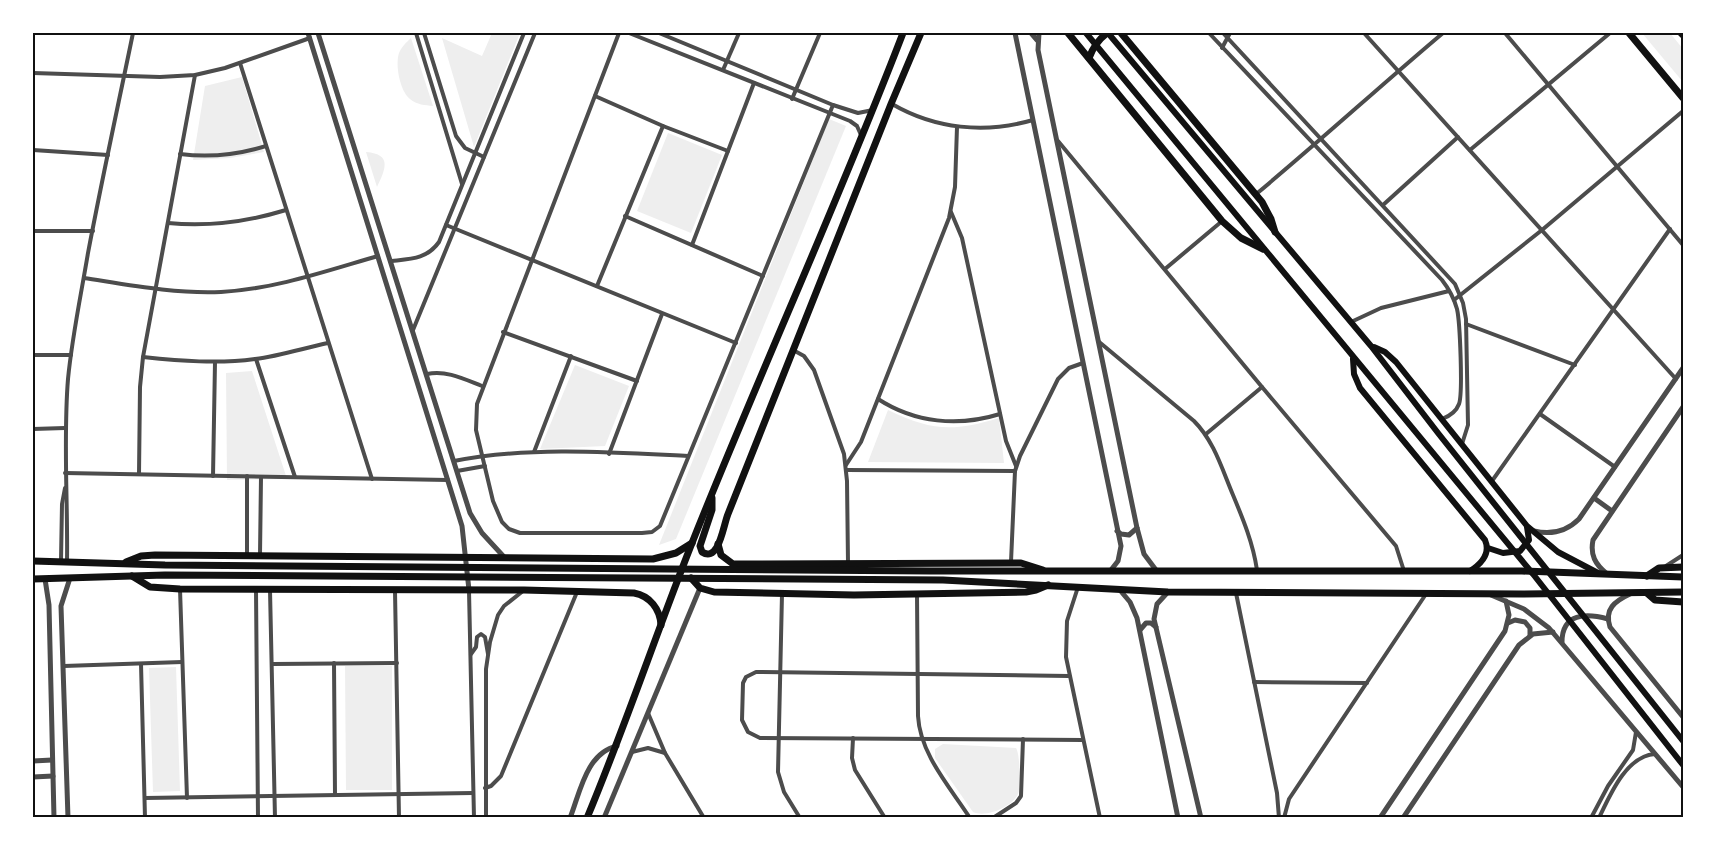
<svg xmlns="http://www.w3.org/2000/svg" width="1716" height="851" viewBox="0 0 1716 851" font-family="Arial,sans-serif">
<rect width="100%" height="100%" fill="#fff"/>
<g fill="#eee">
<polygon points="492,33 520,33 474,147 442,38 482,56"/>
<polygon points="1642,33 1670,33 1683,49 1683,82"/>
<path d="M411,38l22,68c-8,-1 -16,-1 -23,-7 -10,-8 -15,-34 -11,-46 3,-7 7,-10 12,-15z"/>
<polygon points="242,77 264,152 230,158 193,160 205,86"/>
<polygon points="829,119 846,126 676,539 659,545"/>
<polygon points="668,133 722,155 691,233 637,211"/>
<path d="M366,152c27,2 19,18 11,35z"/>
<polygon points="575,365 629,386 605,446 540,449"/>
<polygon points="252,371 287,479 227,480 226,373"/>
<path d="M888,410c44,21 64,22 111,8l5,45 -136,-1z"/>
<polygon points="345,666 392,666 392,790 346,790"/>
<polygon points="176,667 180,791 153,792 149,668"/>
<path d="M943,744l73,4c4,6 5,39 2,46 -6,13 -32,24 -45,18l-38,-54v-9z"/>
</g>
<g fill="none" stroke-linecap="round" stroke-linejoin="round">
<g stroke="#4c4c4c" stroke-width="4">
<polyline points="416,33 462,184"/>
<polyline points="424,33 456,136 465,148 484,157"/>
<polyline points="619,33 477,404 476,430 493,501 502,522 509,529 520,533 642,533 652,532 660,526 833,105"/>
<polyline points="629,33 850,121 857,126 861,135"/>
<polyline points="659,33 833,105 858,113 873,110"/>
<path d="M1209,33l233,247c7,9 12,18 15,29 3,13 6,84 2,95 -3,8 -9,12 -17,15"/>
<polyline points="1223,33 1455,284 1463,303 1466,319 1468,425 1462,444"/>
<polyline points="1364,33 1676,379"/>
<polyline points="1505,33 1683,245"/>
<polyline points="1222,48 1230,33"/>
<polyline points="240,63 372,479"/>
<polyline points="723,70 739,33"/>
<polyline points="33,73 160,77 195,75 225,68 310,38"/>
<polyline points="595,96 663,126 728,151"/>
<polyline points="792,99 820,33"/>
<path d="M892,104c43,25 93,30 141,16"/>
<polyline points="1058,141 1262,387 1396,546 1404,571"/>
<polyline points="33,150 108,155"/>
<polyline points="1470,150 1610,33"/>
<path d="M180,154c31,4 57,1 86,-8"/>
<path d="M1255,195c64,-53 125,-109 188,-162"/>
<polyline points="1383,205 1458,137"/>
<polyline points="951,212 962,238 1006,441 1016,466"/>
<polyline points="625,216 763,276"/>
<path d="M168,223c41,4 79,-1 118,-13"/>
<polyline points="446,225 736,343"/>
<polyline points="33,231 93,231"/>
<polyline points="692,245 754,83"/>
<path d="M392,261c19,-2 35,-2 47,-19l85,-209"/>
<polyline points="1165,269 1221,222"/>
<path d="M84,278c45,7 91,16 137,14 54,-3 105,-21 157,-36"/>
<polyline points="597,286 663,126"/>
<polyline points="1454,300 1542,230 1683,111"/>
<polyline points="1351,322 1381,308 1449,291"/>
<polyline points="1466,324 1575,365"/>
<polyline points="413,330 535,33"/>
<polyline points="503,332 637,381"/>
<path d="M1098,341l96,80c20,20 28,48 39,74 10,24 20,48 24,75"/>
<polyline points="793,350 804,356 814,370 844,454 847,481 848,562"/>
<polyline points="33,355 71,355"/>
<path d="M143,357c38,4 75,7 112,2 25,-3 49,-11 73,-16"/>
<polyline points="256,359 295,477"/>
<path d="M427,374c20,-4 37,5 55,12"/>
<path d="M878,399c37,24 80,28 122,15"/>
<polyline points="1540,414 1615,467"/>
<polyline points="33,429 65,428"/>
<polyline points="1206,434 1262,387"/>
<polyline points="534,452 571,356"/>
<polyline points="609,454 662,314"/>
<path d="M454,461c76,-15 157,-9 234,-5"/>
<polyline points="846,465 861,442 949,218 955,187 957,127"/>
<polyline points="847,470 1015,471"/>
<polyline points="457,471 485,466"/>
<polyline points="65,473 448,480"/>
<polyline points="139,474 140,387 143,357 195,75"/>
<polyline points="213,476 215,362"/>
<polyline points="247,476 247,555"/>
<polyline points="1492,481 1670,229"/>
<polyline points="260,555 261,477"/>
<polyline points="61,561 62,504 65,488"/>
<path d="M67,562c1,-61 -4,-122 1,-183 4,-42 13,-84 20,-126 14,-74 30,-147 45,-220"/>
<polyline points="1011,562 1015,471 1020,456 1058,379 1069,368 1083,363"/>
<polyline points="1666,566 1683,555"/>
<polyline points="1078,587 1067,621 1066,657 1100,818"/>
<polyline points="180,589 187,798"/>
<polyline points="256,590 258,818"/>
<polyline points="270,590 275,818"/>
<polyline points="395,591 399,818"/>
<polyline points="469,591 474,818"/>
<polyline points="1236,593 1277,793 1279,818"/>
<polyline points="782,594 778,772 784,792 800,818"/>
<path d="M917,595l1,121c2,38 32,71 52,102"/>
<polyline points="471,654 476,647 477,637 481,634 485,637 488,654"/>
<polyline points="334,663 335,795"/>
<polyline points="141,664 145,818"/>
<polyline points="273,664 397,663"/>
<polyline points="64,666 182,662"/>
<polyline points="1069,676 756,672 746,677 743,683 742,720 748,732 760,738 1083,740"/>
<polyline points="1254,682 1367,683"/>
<polyline points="648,713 665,753 704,818"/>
<polyline points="853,738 852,758 855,770 885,818"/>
<polyline points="632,752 648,748 665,753"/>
<polyline points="485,788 491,786 501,776 577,592"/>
<polyline points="145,798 473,793"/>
<polyline points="486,818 486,669 490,642 498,615 504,606 523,591"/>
<polyline points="993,818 1016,803 1021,796 1023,739"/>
<polyline points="1284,818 1289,799 1426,594"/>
<polyline points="1591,818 1608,786 1633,750 1636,732"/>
<path d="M1599,818c11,-23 27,-62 56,-64"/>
</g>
<g stroke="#4c4c4c" stroke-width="5">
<polyline points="308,33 462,526 469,590"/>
<polyline points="318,33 470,513 482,533 505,558"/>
<polyline points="1015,33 1121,546 1118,561 1111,570"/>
<polyline points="1031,33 1037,40"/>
<polyline points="1039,33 1038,50 1137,528 1144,554 1156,570"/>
<polyline points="1594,498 1612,511"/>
<polyline points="1117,531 1121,534 1129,535 1137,528"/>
<path d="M1534,531c17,4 32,1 45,-12l104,-151"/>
<path d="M1607,574c-12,-10 -17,-19 -14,-34l90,-133"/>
<polyline points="45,579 49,605 54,818"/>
<polyline points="1119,589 1130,602 1137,618 1178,818"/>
<polyline points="1168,592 1157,604 1154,619 1201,818"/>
<path d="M1630,594c-15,7 -26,15 -20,33l73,90"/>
<polyline points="1491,595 1524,609 1549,628 1683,787"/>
<polyline points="1508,623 1515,620 1525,622 1530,628 1530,635"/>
<polyline points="1140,630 1146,623 1151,623 1156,627"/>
<path d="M1562,642c0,-29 24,-29 46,-23"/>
<polyline points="33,761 52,760"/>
<polyline points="33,777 53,776"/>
<polyline points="68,818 61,606 70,578"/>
<path d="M570,818c10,-25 16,-65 47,-72"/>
<polyline points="604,818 700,588"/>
<polyline points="1380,818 1505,631 1509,615 1506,601"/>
<polyline points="1403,818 1519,645 1533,634 1553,632"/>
</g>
<g stroke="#111" stroke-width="6">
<polyline points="1086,33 1533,574 1683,765"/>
<polyline points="1108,33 1371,346 1438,433 1683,741"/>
<polyline points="1374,347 1385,352 1396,362 1527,526 1558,552 1598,573"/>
<path d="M1353,359l1,15 6,14 125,152c6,14 -4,24 -15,31"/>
<polyline points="1488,548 1503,553 1520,551 1529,540 1527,527"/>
</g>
<g stroke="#111" stroke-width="7">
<polyline points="718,544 721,555 733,564 1021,563 1043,570"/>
<polyline points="33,561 165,565 930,571 1522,571 1683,577"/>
<polyline points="126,562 141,556 155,555 653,559 676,553 692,543"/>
<path d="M132,576l18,11 30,2 344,1 110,3c16,3 26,16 27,32"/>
<polyline points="1647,576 1659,568 1683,567"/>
<polyline points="691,578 700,588 714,592 854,595 1026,592 1036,590 1048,585"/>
<polyline points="33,579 165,575 943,580 1168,592 1523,594 1683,592"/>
<polyline points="1647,593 1655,600 1683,602"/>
</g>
<g stroke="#111" stroke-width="7">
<polyline points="1068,33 1222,221 1241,238 1263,249"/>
<polyline points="1121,33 1262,202 1271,219 1275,232"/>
<polyline points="1629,33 1683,98"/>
<polyline points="1681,33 1683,35"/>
<path d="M1089,58c4,-11 9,-18 18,-25"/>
<path d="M712,498v12l-12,36 2,6c17,11 21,-26 26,-38l163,-410 30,-71"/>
<path d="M587,818c38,-91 69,-184 105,-275 68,-171 145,-338 211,-510"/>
</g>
</g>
<rect width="1716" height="851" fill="none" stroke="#ffffff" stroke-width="69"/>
<rect x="34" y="34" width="1648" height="782" fill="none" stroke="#111" stroke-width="2"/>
</svg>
